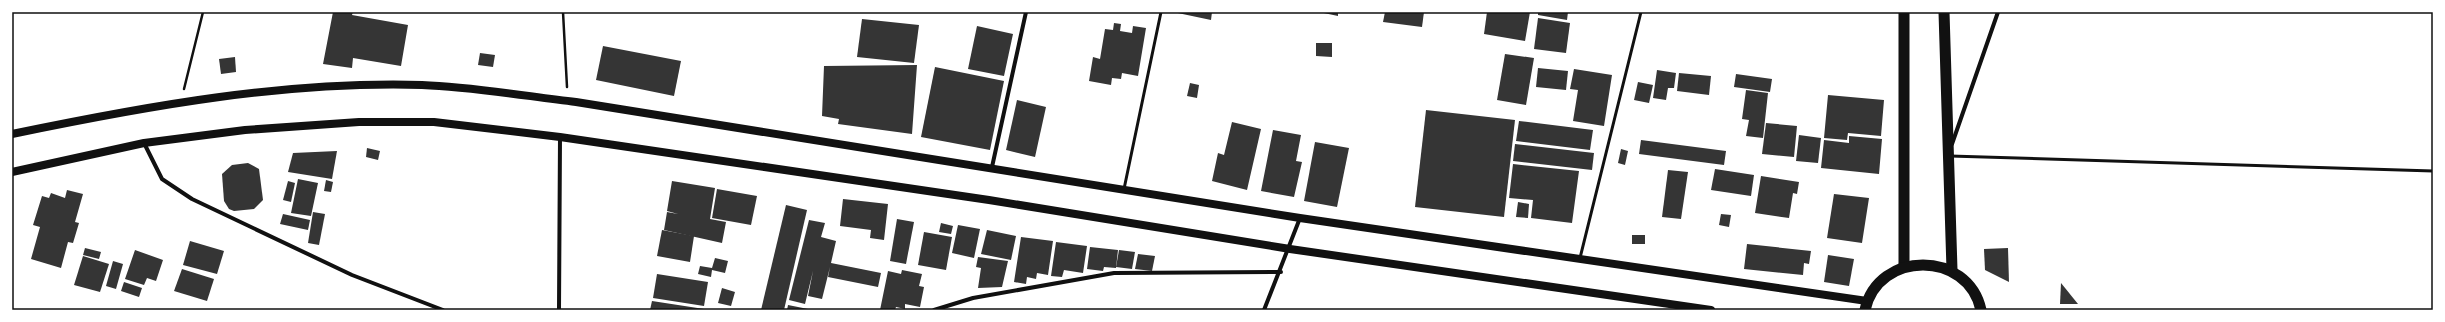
<svg xmlns="http://www.w3.org/2000/svg" width="2445" height="322" viewBox="0 0 2445 322" font-family="'Varela Round',sans-serif">
<rect width="100%" height="100%" fill="#fff"/>
<g fill="#353535">
<polygon points="333,12 353,12 352,15 408,25 401,66 353,58 352,68 323,64"/>
<polygon points="1173,12 1212,12 1211,20"/>
<polygon points="1319,12 1338,12 1338,16"/>
<polygon points="1385,12 1424,12 1422,27 1383,22"/>
<polygon points="1487,12 1530,12 1525,41 1484,34"/>
<polygon points="1538,12 1568,12 1567,20 1538,15"/>
<polygon points="1538,18 1570,23 1566,53 1534,49"/>
<polygon points="862,19 919,25 914,63 857,57"/>
<polygon points="1114,23 1121,24 1120,31 1132,33 1133,26 1146,28 1138,76 1122,73 1121,79 1112,78 1111,85 1089,81 1093,57 1100,59 1105,29 1113,30"/>
<polygon points="977,26 1013,34 1004,76 968,69"/>
<polygon points="1316,43 1332,43 1332,57 1316,56"/>
<polygon points="603,46 681,61 674,96 596,80"/>
<polygon points="480,53 495,55 493,67 478,65"/>
<polygon points="1505,54 1534,58 1526,105 1497,100"/>
<polygon points="235,57 236,72 221,74 219,59"/>
<polygon points="917,65 912,134 838,124 839,119 822,116 824,66"/>
<polygon points="935,67 1004,81 990,150 921,137"/>
<polygon points="1538,68 1568,71 1566,90 1536,87"/>
<polygon points="1574,69 1612,75 1604,126 1573,121 1578,90 1570,89"/>
<polygon points="1657,70 1676,73 1674,88 1668,88 1666,100 1653,98"/>
<polygon points="1679,73 1711,76 1709,95 1677,91"/>
<polygon points="1736,74 1772,79 1770,92 1734,87"/>
<polygon points="1638,82 1653,85 1649,103 1634,100"/>
<polygon points="1190,83 1199,85 1197,98 1187,96"/>
<polygon points="1746,90 1768,93 1763,138 1746,136 1749,120 1742,119"/>
<polygon points="1828,95 1884,100 1881,136 1848,133 1847,140 1824,138"/>
<polygon points="1017,100 1046,107 1035,157 1006,150"/>
<polygon points="1426,110 1515,120 1504,217 1415,207"/>
<polygon points="1519,121 1593,130 1590,150 1516,141"/>
<polygon points="1232,122 1261,129 1247,190 1212,181 1218,153 1224,155"/>
<polygon points="1766,123 1797,126 1794,157 1762,154"/>
<polygon points="1273,130 1301,135 1296,161 1302,162 1294,197 1261,191"/>
<polygon points="1799,135 1821,138 1818,163 1796,161"/>
<polygon points="1849,136 1882,139 1879,174 1821,168 1824,140 1849,143"/>
<polygon points="1641,140 1726,151 1724,165 1639,154"/>
<polygon points="1315,142 1349,148 1337,207 1304,201"/>
<polygon points="1515,144 1594,153 1592,170 1513,161"/>
<polygon points="367,148 380,151 378,160 366,157"/>
<polygon points="1621,149 1628,151 1625,165 1618,163"/>
<polygon points="337,151 332,179 288,172 293,153"/>
<polygon points="248,163 259,169 263,200 254,209 234,211 229,209 224,201 222,174 232,165"/>
<polygon points="1513,164 1579,171 1572,223 1531,218 1533,200 1509,198"/>
<polygon points="1715,169 1754,175 1751,196 1711,190"/>
<polygon points="1668,170 1688,172 1681,219 1662,217"/>
<polygon points="1761,176 1799,182 1797,194 1793,193 1789,218 1755,213"/>
<polygon points="298,179 318,183 311,216 291,213"/>
<polygon points="326,180 333,182 331,192 324,191"/>
<polygon points="288,181 295,183 291,202 283,200"/>
<polygon points="672,181 715,188 710,219 726,222 722,243 664,230 667,212 678,214 667,211"/>
<polygon points="717,189 757,196 751,225 712,218"/>
<polygon points="67,190 83,194 75,222 79,223 73,243 68,242 61,268 31,259 40,227 33,225 42,196 49,198 51,193 65,198"/>
<polygon points="1834,194 1869,198 1862,243 1827,238"/>
<polygon points="843,199 888,204 884,240 870,238 871,230 840,226"/>
<polygon points="1518,202 1529,204 1528,218 1516,217"/>
<polygon points="786,205 807,210 784,310 761,310"/>
<polygon points="313,212 325,214 319,245 308,243"/>
<polygon points="283,214 310,220 308,230 280,224"/>
<polygon points="1721,214 1731,215 1729,227 1719,225"/>
<polygon points="897,219 914,222 906,264 890,261"/>
<polygon points="809,220 825,223 821,237 836,241 831,263 881,273 878,287 828,277 830,267 822,299 808,296 813,271 805,304 789,300"/>
<polygon points="941,223 953,226 951,234 939,232"/>
<polygon points="958,225 980,229 974,258 952,253"/>
<polygon points="662,230 694,236 690,262 657,256"/>
<polygon points="987,230 1016,236 1011,260 981,254"/>
<polygon points="924,232 952,237 946,270 918,265"/>
<rect x="1632" y="235" width="13" height="9"/>
<polygon points="1021,237 1053,241 1048,275 1037,273 1036,279 1027,277 1026,284 1014,282"/>
<polygon points="190,241 224,251 217,274 183,265"/>
<polygon points="1056,242 1087,246 1083,273 1064,270 1062,277 1051,276"/>
<polygon points="1747,244 1811,251 1809,264 1804,263 1803,275 1744,269"/>
<polygon points="1090,247 1118,250 1116,268 1104,267 1103,271 1087,269"/>
<polygon points="85,248 101,252 99,259 83,255"/>
<polygon points="2008,248 2009,282 1985,270 1984,249"/>
<polygon points="135,250 163,260 156,281 147,278 144,285 125,279"/>
<polygon points="1119,250 1135,252 1132,269 1116,267"/>
<polygon points="1138,254 1155,256 1152,271 1135,269"/>
<polygon points="1828,255 1854,259 1849,286 1824,282"/>
<polygon points="83,256 109,264 100,292 74,285"/>
<polygon points="978,257 1008,261 1002,287 978,288 981,268 976,267"/>
<polygon points="715,258 728,261 725,273 712,270 711,277 698,274 700,266 712,268"/>
<polygon points="113,261 123,264 116,289 106,286"/>
<polygon points="182,269 214,279 207,301 174,291"/>
<polygon points="902,270 922,274 919,286 924,287 920,307 905,304 905,309 896,307 895,310 880,310 888,271 901,274"/>
<polygon points="657,274 708,282 704,306 653,298"/>
<polygon points="124,282 142,288 139,297 121,291"/>
<polygon points="2061,283 2078,304 2060,304"/>
<polygon points="722,288 735,292 731,306 718,303"/>
<polygon points="652,301 704,309 704,310 650,310"/>
<polygon points="788,305 808,309 808,310 787,310"/>
</g>
<g fill="none" stroke-linecap="round" stroke-linejoin="round">
<g stroke="#111" stroke-width="2.5">
<polyline points="563,12 567,87"/>
<polyline points="184,89 203,12"/>
</g>
<g stroke="#111" stroke-width="3">
<polyline points="1950,156 2433,171"/>
<polyline points="1124,189 1161,12"/>
<polyline points="1580,258 1641,12"/>
</g>
<g stroke="#111" stroke-width="4">
<polyline points="144,143 162,179 192,199 352,275 443,310"/>
<polyline points="1952,144 1998,12"/>
<polyline points="992,167 1026,12"/>
<polyline points="559,310 560,137"/>
<polyline points="934,310 973,298 1114,273 1281,272"/>
<polyline points="1264,310 1300,218"/>
</g>
<g stroke="#111" stroke-width="8">
<path d="M12,134c135,-28 272,-53 410,-49 52,2 103,11 154,17l724,116 567,83"/>
<polyline points="12,172 144,143 245,130 359,122 434,122 560,137 989,200 1290,249 1711,310"/>
</g>
<g stroke="#111" stroke-width="11">
<polyline points="1944,12 1952,270"/>
<polyline points="1904,267 1904,12"/>
<path d="M1865,310c13,-60 103,-60 116,0"/>
</g>
</g>
<rect width="2445" height="322" fill="none" stroke="#ffffff" stroke-width="26"/>
<rect x="13" y="13" width="2419" height="296" fill="none" stroke="#111" stroke-width="1.5"/>
</svg>
